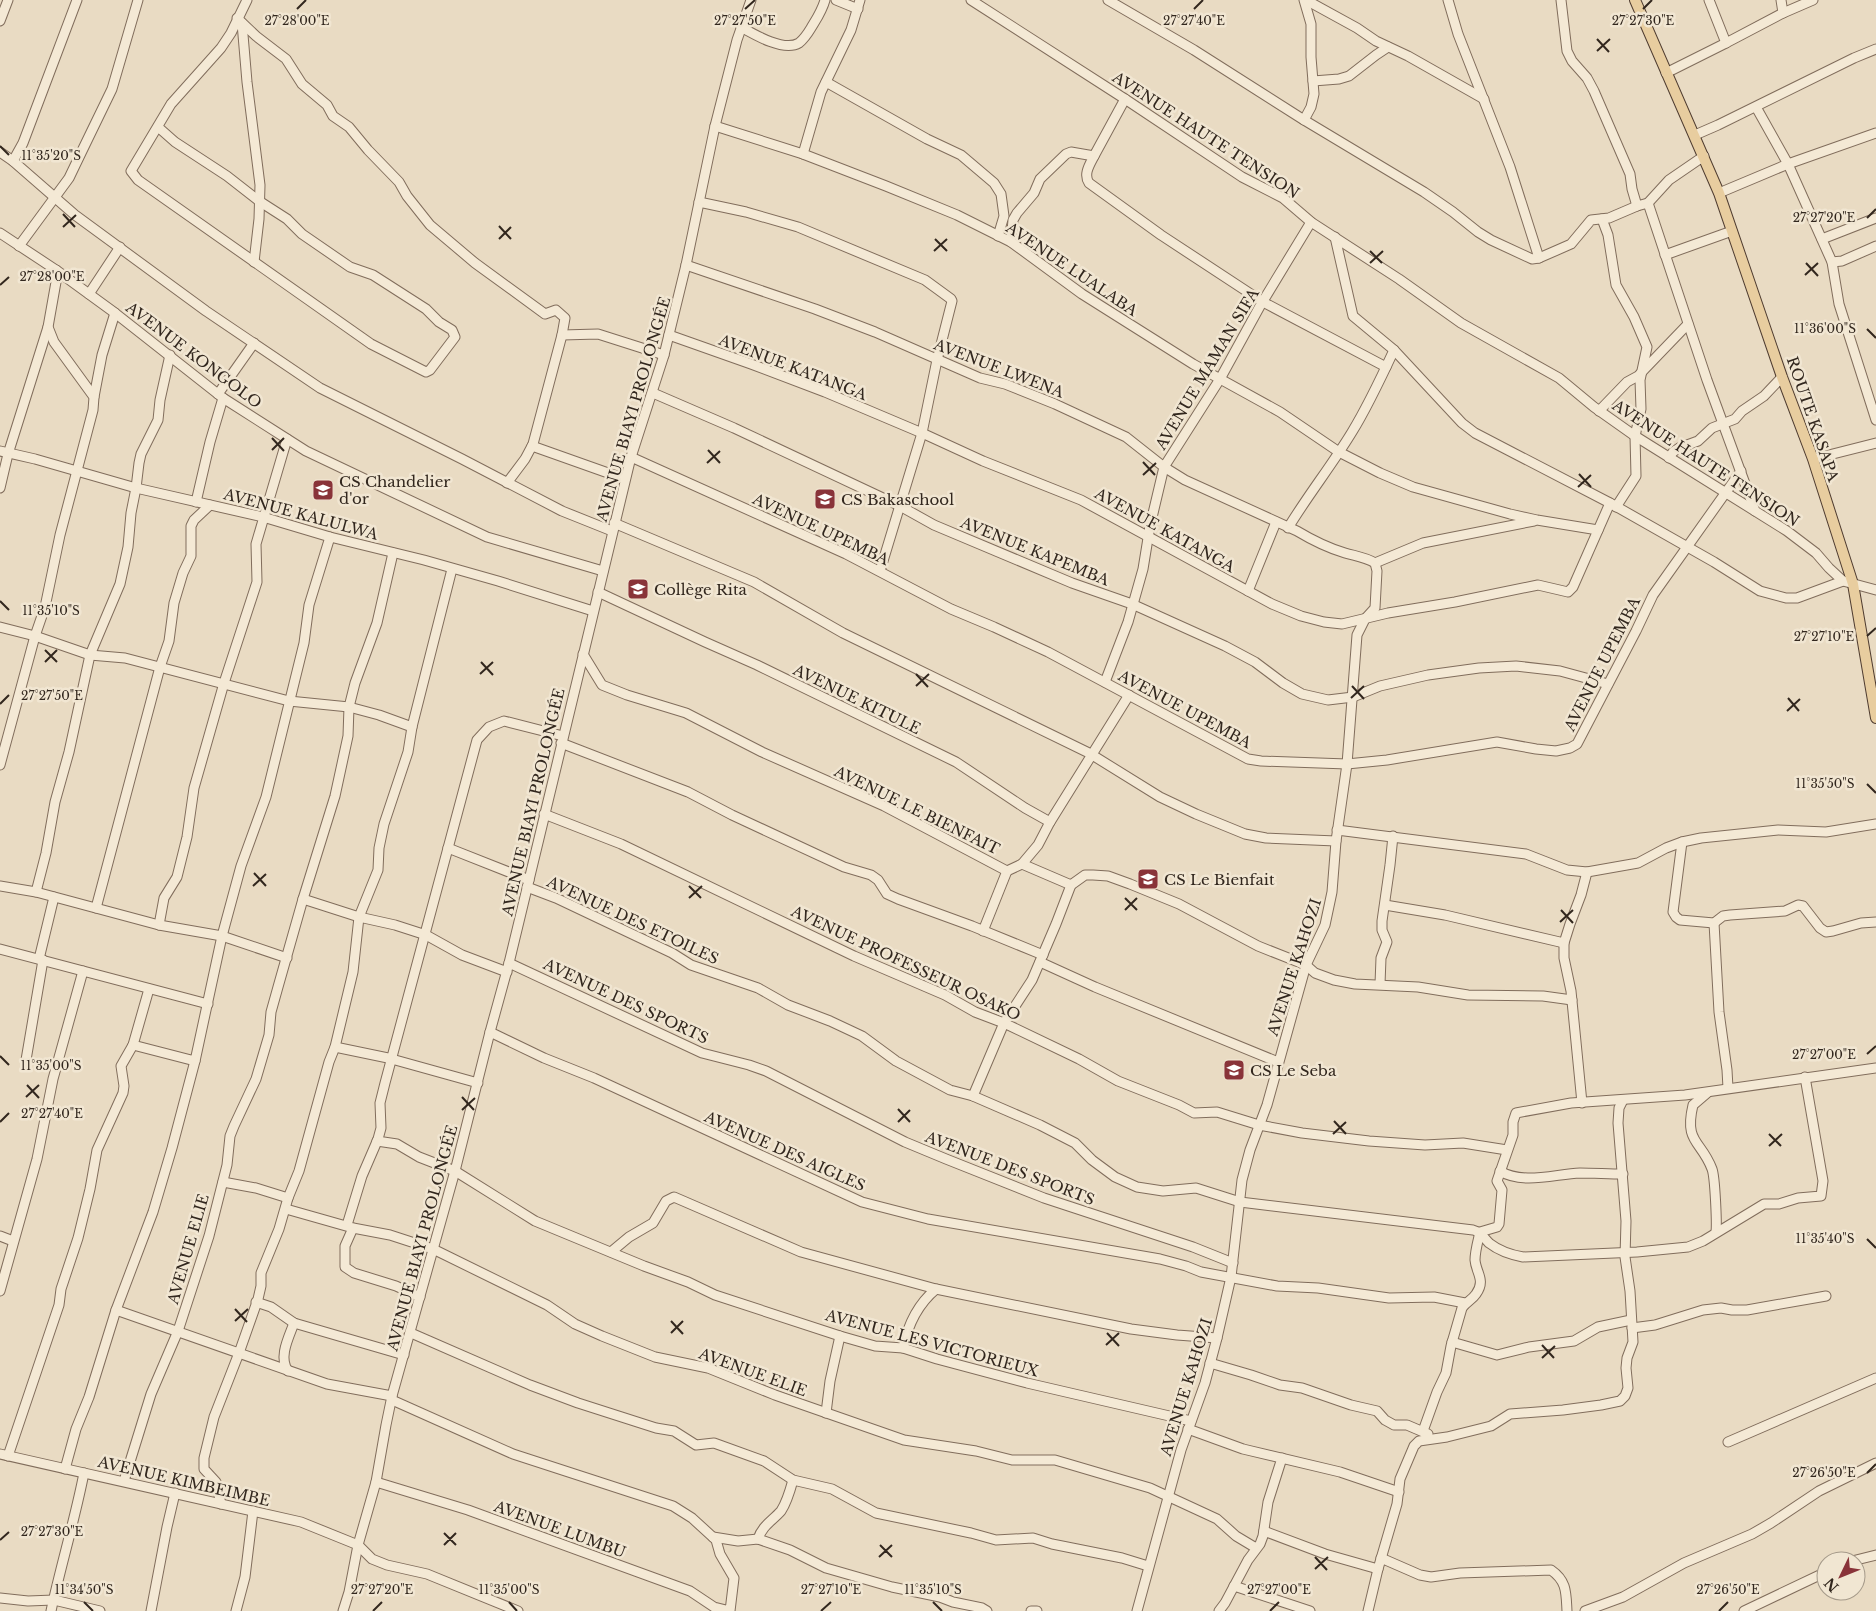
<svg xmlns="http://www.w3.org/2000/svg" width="1876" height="1611" viewBox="0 0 1876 1611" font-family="'Libre Baskerville',serif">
<rect width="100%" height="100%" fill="#e9dbc3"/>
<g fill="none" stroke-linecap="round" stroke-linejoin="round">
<g stroke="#816d5c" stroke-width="11">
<g id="minor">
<polyline points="836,0 858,9"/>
<polyline points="971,0 1125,99 1242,177 1283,198 1311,222 1399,279 1461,323 1559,378 1594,407 1635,436 1787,531 1816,553 1829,568 1843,581"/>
<polyline points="1108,0 1194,50 1304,120 1424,192 1453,212 1478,232 1491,240 1532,259 1539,258 1571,244 1591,220 1609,218 1637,206 1648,203 1669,180 1704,156"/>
<polyline points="1306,0 1357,28 1376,41 1408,56 1484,99"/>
<polyline points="1448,0 1458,34 1510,167 1539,258"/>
<polyline points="1561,0 1567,51 1572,61 1587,78 1594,91 1630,174 1632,189 1637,206"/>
<polyline points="1781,0 1783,13"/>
<polyline points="237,18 256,36 286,59 302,84 327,105 333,116 349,127 368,150 399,182 407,196 430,225 475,263 545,314 556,310 565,318 562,335 533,444 525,459 507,483"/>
<polyline points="0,21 8,0"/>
<polyline points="242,23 247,82 260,185 259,219 254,262"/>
<path d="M741,27c14,8 43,25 58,16 5,-4 9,-10 12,-15 6,-10 11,-17 14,-28"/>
<polyline points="1726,43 1783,13 1813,0"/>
<polyline points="1666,73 1726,43 1709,0"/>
<polyline points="1313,81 1339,79 1349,76 1376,55 1388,47"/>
<polyline points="826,82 927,139 961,155 994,183 1001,194 1004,216 998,236"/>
<polyline points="1756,107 1788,164 1832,262 1839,304 1876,420"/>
<polyline points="1304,120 1311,107 1314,94 1311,57 1311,24 1304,0"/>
<polyline points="715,126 803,154 886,186 957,215 1011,242 1082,294 1193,364 1280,412 1339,452 1380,473 1413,487 1510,514 1537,520 1598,530"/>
<polyline points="158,127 175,142 227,176 259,201 287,219 302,234 350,267 373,275 426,309 439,322 452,330 455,337 430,370 426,372 422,370 371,344 138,180 131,171 171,104 221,48 231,33 247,0"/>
<polyline points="1695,135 1718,125 1854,58 1876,49"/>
<polyline points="0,152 13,161 75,215 206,311 320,388 462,459 562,511 612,531"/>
<polyline points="803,154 821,92 851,30 860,0"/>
<path d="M1094,156c-4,8 -11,18 -5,27l72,52 102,67 123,65"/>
<polyline points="13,161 23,143 77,0"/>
<polyline points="1719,193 1788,164 1876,133"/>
<polyline points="699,202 746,212 798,227 925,280 951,299 952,301 937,360 922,433 880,571"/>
<polyline points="1648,203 1707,380 1755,511"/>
<polyline points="1602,219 1608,235 1616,285 1634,317 1647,347 1640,380 1641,409 1635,436 1636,476 1616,507"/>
<polyline points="0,233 56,270 115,313 223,398 306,451 487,537 603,571"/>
<polyline points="1335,237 1353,316 1394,350 1462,423 1475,433 1610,503 1714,562 1760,591 1786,598 1797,598 1843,581 1876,590"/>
<polyline points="1822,239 1876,218"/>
<polyline points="1011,242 1013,220 1017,213 1034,193 1040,179 1066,154 1071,152 1094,156 1125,99"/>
<polyline points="19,246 69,178 81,153 112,89 138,0"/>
<polyline points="1665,255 1732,231"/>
<polyline points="1832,262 1842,261 1876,246"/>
<path d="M686,265l129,44 60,23 105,46 25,6 50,20 71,33 38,30 21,13 112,51c15,9 31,17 48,22 10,3 20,4 30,10l2,8 -2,37 -10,11 -8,16 -10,129 -11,77 -4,51 -7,33 -19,40 -39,140 -17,45 -8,30 -11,97 -14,61 -12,45 -24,67 -44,161"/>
<polyline points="89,294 120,247"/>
<polyline points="562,335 598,334 664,355"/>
<polyline points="669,335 751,364 825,392 922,433 983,461 1081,500 1272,604 1301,616 1324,622 1342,624 1388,613 1455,602 1538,585 1568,592 1573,587 1610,503"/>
<polyline points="653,393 734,428 900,506 934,525 1072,583 1132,604 1225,646 1255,662 1283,683 1302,694 1328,700 1353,697 1380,686 1428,675 1479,668 1516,666 1560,671 1608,684"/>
<polyline points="218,394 254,343"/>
<polyline points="94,397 102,355 115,313"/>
<polyline points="1599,411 1627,382 1638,376 1688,324"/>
<polyline points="532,446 625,479"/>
<polyline points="0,451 35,459 136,488 263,517 330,537 424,560 498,581 593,611"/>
<polyline points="631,457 846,554 951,609 994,627 1048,652 1248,759 1261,761 1347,764 1387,760 1497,742 1536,749 1556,751 1570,748 1577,744 1636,631 1653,595 1741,471"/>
<polyline points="1669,458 1673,452 1679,448 1698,441 1712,428 1735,419 1742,411 1764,396 1782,377"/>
<polyline points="1813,459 1876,443"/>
<polyline points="0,488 8,454 48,327"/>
<polyline points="196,502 210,442 223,398"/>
<polyline points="614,523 754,582 843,633 1089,753 1160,797 1196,814 1245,834 1266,838 1336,841"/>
<path d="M1288,528c20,-33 44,-63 64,-96 16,-26 29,-54 42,-82"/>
<polyline points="1375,563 1423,543 1534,521"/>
<polyline points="1248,591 1276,522"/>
<polyline points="598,592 705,642 757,665 956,762 1025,808 1050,822 1038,845 1022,864"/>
<polyline points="0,627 35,636 90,655 125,658 289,701 349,707 379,715 412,727"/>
<polyline points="583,654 602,685 627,695 686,713 762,752 884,806 1007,871 1022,864 1071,885 1085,875 1093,875 1108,876 1130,884 1179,904 1258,946 1306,965 1315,973 1334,980 1355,984 1418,987 1468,995 1543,996 1572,1000"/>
<polyline points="1105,682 1128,622 1143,569 1150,526 1164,467 1220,379 1260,306 1311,222"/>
<polyline points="561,743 688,792 732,815 844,867 871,875 878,880 887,894 898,899 972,926 1043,955"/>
<polyline points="0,765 35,636 45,607 60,535 93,410 94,397 54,342 48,327 56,282 56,270"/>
<polyline points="544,814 621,844 854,956 945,995 975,1012 1004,1023 1079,1059 1118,1081 1179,1105 1194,1113 1217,1112 1259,1125 1302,1133 1369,1141 1425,1145 1463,1143 1507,1150"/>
<polyline points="1050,822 1129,695"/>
<polyline points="1337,830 1526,854 1567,870 1587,872 1638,863 1666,848 1682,842 1701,838 1778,830 1826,832 1876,824"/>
<polyline points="1682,842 1673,912 1676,917 1680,920 1714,923 1723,916 1730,915 1785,911 1798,905 1803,906 1820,928 1826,932 1833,931 1861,923 1876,922"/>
<polyline points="448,848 529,880"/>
<polyline points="0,886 36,892 159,925 222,936 287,958"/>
<path d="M527,887l29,11 116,55 19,12 67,23 30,17 42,16 32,15 34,25 54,29 23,6 67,29 35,18 17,17 23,17 22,10 26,4 33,-3 44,14 233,28c8,2 10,7 16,13 9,7 23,12 34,14l114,-5 51,-5 15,-6 61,-37h15l19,-6 23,-2 2,-15 -18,-104"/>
<polyline points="36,892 46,853 55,802 69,752 90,655 120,584 128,547 131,513 136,488 139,463 141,454 158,420 160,400 170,355"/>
<polyline points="303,899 359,917 395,925 426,935 462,955 507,972"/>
<polyline points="1385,905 1445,915 1564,943"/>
<polyline points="96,908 160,667 169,641 174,603 183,573 191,556 191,526 194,520 210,505"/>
<polyline points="1714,923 1719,1012 1727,1070 1728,1088"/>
<polyline points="159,925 164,898 177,877 187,837 194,788 224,683 257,582 256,544 287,439"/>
<polyline points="983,931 1007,871"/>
<polyline points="0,949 208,1004"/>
<polyline points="39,959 54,897"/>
<polyline points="1040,962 1095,987 1278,1062"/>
<polyline points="509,963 702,1053 749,1065 766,1071 905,1142 946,1159 1044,1198 1193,1247 1233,1263"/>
<polyline points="1380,984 1381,958 1387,942 1382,930 1382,921 1390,865 1393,836"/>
<polyline points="149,989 133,1045 195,1061 222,936 241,866 266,797 304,643 309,605 330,537"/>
<polyline points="490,1032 544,1058 594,1078 862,1202 928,1219 1160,1259 1186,1266 1201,1272 1277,1286 1318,1288 1389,1298 1434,1297 1465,1303"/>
<polyline points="335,1047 388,1058 478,1083"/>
<polyline points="26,1060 43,960"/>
<path d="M1707,1093l-14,12c-9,38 8,35 19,64 3,8 5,54 4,63"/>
<polyline points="973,1096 1004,1023 1032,980 1056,924 1071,885"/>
<polyline points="1582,1103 1571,991 1564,958 1564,943 1570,924 1581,895 1587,872"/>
<polyline points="377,1141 397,1144 419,1157 455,1171 535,1221 644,1266 688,1282 715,1295 840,1336 875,1346 903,1348 937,1359 1027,1383 1191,1421"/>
<path d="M1500,1171c23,14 55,3 80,2 14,0 29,1 43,1"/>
<polyline points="223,1182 256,1188 288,1198"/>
<polyline points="286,1209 353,1228 390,1235 433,1249 547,1305 575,1324 602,1336 655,1357 708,1368 775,1395 904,1440 976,1451 1012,1460 1055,1460 1150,1488 1217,1519 1236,1536 1256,1548"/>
<polyline points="347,1225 362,1176 378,1139 381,1128 380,1103 385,1083 477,740 489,727 504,721 563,736"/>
<polyline points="353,1228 345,1246 345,1267 354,1273 396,1286 420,1297"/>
<polyline points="0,1236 13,1241"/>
<polyline points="611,1252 629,1237 653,1223 666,1201 674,1197 801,1252 936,1289 1131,1329 1177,1335 1217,1338"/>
<polyline points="0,1291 37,1159 53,1079 83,971"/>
<polyline points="256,1302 271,1307 294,1323 404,1355"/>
<polyline points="116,1310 327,1384 392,1396"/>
<polyline points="1632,1328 1655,1325 1703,1310 1721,1308 1732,1310 1747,1310 1826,1296"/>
<polyline points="411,1333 530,1385 578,1403 656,1428 674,1431 696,1445 714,1443 764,1461 793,1480 832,1489 876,1513 971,1533 996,1540 1033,1538 1052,1544 1122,1558 1148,1566"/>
<polyline points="1452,1342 1497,1355 1529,1347 1574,1341 1598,1327 1631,1320"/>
<path d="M903,1348c5,-24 15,-44 33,-59"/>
<polyline points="1210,1363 1251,1375 1280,1385 1302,1388 1351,1405 1377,1411 1385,1420 1394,1425 1407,1425 1428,1434"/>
<path d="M288,1371c-10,-14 1,-34 6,-48"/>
<polyline points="826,1413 830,1381 840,1336"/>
<polyline points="1188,1429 1243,1449 1340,1472 1399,1492"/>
<path d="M1423,1431l14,-39 9,-19 5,-27 11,-38c4,-6 10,-8 14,-14 10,-14 0,-21 -1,-34 0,-9 3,-19 5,-28l17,-5 2,-3 3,-34 -5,-9 16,-46v-13l3,-9 55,-10 114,-8 191,-27"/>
<polyline points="1728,1442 1876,1378"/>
<polyline points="0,1454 301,1522 358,1545 372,1559 387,1565 427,1574 518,1611"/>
<polyline points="8,1456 59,1305 61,1289 78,1238 90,1189 97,1150 123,1093 124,1086 121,1066 133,1045"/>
<polyline points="65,1469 76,1429 89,1397 116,1310 153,1212 172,1148 195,1061"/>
<polyline points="124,1481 151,1394 178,1331 209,1236 227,1165 230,1136 234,1126 256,1079 269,1035 271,1012 278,987 303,899 335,796 348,736 349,707 355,683 377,623 393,553"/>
<polyline points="376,1482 468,1510 690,1591 714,1607 730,1611 734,1578 720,1554 716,1540 692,1518 673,1506 513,1454 392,1400"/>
<polyline points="221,1504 216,1482 204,1469 204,1458 214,1417 239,1353 258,1299 261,1286 261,1273 279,1229 288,1198 299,1171 329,1062 335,1047 353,972 359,917 378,870 379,848 384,824 408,752 412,727 452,569"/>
<polyline points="1264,1531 1325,1554 1378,1569"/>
<polyline points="713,1537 738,1541 758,1539 790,1550 826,1568 892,1587 940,1597 953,1602 982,1608 987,1611"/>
<path d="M758,1539c4,-13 14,-18 23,-28 6,-9 9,-20 12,-31"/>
<path d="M1381,1558l39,17 11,2 29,-4 91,-3c16,11 15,23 16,41"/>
<polyline points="1852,1561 1876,1555"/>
<polyline points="1234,1586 1310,1611"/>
<polyline points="0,1598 28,1601 54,1600 100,1611"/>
<path d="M51,1611c10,-46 24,-92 33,-138"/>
<polyline points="151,1611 167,1527 175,1493"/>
<polyline points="236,1611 245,1577 253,1511"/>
<polyline points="343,1611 349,1592 358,1545 376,1482 386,1425 392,1396 455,1171 490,1032 509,963 631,457 664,355 686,265 715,126 737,40 751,0"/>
<polyline points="1031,1611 1037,1611"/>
<polyline points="1219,1611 1225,1603 1248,1560 1260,1544 1263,1536 1268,1502 1282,1458"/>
<polyline points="1368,1611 1378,1569 1397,1504 1400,1479 1414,1446 1419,1441 1447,1437 1491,1426 1510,1414 1563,1410 1601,1405 1620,1401 1625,1396 1628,1388 1626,1368 1627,1358 1633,1342 1630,1291 1625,1257 1626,1221 1618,1123 1619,1108 1623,1100"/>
<polyline points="1585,1611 1623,1597 1684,1563 1752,1534 1771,1523 1819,1491 1876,1463"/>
<polyline points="1744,1611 1826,1572"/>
</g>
</g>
<g stroke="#4f3c30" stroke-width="12">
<polyline id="major" points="1635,0 1719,193 1782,377 1813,459 1853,584 1876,718"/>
</g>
<use href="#minor" stroke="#f4e9d5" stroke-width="9"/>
<use href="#major" stroke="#e8cd9f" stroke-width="10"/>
</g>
<path fill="none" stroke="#32271e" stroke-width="2" d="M297,9l9,-9M745,9l10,-9M1194,9l9,-9M1643,9l9,-9M1597,39l12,13M1597,51l13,-12M0,146l9,9M63,214l12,13M1867,218l9,-9M499,226l12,13M63,227l13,-12M499,239l12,-12M935,239l12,12M934,251l13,-12M1370,251l12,12M1370,263l13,-12M1806,263l12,13M1805,275l13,-12M0,285l9,-8M1867,329l9,9M272,438l12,13M272,450l12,-12M708,450l12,13M1143,462l12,13M707,463l13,-12M1579,474l12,13M1143,475l13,-12M1578,487l13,-12M0,601l9,9M1867,636l9,-8M45,650l12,12M45,662l12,-12M481,662l12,13M480,674l13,-12M916,674l12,13M916,686l13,-12M1352,686l12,13M1351,698l13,-12M1788,698l11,13M0,704l9,-9M1787,711l13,-12M1867,784l9,9M254,873l12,13M253,886l13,-12M689,886l12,12M689,898l13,-12M1125,898l12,12M1125,910l12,-12M1561,910l12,13M1560,922l13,-12M1867,1054l9,-8M0,1056l9,9M27,1085l12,13M26,1097l13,-12M462,1097l12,13M898,1109l12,13M462,1110l13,-12M1334,1121l12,13M0,1122l9,-9M898,1122l12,-12M1333,1134l13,-12M1769,1134l12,12M1769,1146l13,-12M1867,1239l9,9M235,1309l12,13M235,1321l13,-12M671,1321l12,13M671,1333l12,-12M1107,1333l12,13M1106,1345l13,-12M1542,1345l12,13M1542,1358l13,-12M1867,1473l9,-9M444,1533l12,12M0,1540l9,-8M444,1545l12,-12M880,1545l12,12M879,1557l13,-12M1315,1557l12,13M1315,1569l13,-12M84,1602l9,9M509,1602l8,9M933,1602l9,9M373,1611l9,-9M821,1611l10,-9M1270,1611l9,-9M1719,1611l9,-9"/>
<defs>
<g id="school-square" transform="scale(1.125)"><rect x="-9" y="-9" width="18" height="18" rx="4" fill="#893339" stroke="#f1e6d2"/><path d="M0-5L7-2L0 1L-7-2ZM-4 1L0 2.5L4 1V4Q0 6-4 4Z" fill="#fff"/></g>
</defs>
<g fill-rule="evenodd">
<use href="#school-square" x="323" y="490"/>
<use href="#school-square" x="825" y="499"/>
<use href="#school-square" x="638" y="589"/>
<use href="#school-square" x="1148" y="879"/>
<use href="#school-square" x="1234" y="1070"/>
</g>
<g text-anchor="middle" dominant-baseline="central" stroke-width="5" stroke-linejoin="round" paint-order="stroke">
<g font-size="15" fill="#32271e" stroke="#f1e6d2">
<text transform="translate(1206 135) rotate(33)">AVENUE HAUTE TENSION</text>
<text transform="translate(1072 269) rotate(34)">AVENUE LUALABA</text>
<text transform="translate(194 355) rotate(37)">AVENUE KONGOLO</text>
<text transform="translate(793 367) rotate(21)">AVENUE KATANGA</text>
<text transform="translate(999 368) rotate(21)">AVENUE LWENA</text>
<text transform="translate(1207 369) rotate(-59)">AVENUE MAMAN SIFA</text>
<text transform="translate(633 409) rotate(-74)">AVENUE BIAYI PROLONGÉE</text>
<text transform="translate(1813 419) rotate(71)">ROUTE KASAPA</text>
<text transform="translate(1706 463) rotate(33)">AVENUE HAUTE TENSION</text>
<text transform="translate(301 514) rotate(15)">AVENUE KALULWA</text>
<text transform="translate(821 529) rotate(25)">AVENUE UPEMBA</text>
<text transform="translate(1165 530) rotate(29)">AVENUE KATANGA</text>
<text transform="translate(1035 551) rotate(22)">AVENUE KAPEMBA</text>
<text transform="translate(1602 664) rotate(-63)">AVENUE UPEMBA</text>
<text transform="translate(857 699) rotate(26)">AVENUE KITULE</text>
<text transform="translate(1185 709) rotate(28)">AVENUE UPEMBA</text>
<text transform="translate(533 802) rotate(-77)">AVENUE BIAYI PROLONGÉE</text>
<text transform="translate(917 810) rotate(26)">AVENUE LE BIENFAIT</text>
<text transform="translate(633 920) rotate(25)">AVENUE DES ETOILES</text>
<text transform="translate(906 963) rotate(25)">AVENUE PROFESSEUR OSAKO</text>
<text transform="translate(1294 967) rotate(-72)">AVENUE KAHOZI</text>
<text transform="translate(626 1001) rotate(25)">AVENUE DES SPORTS</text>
<text transform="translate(785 1151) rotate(24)">AVENUE DES AIGLES</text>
<text transform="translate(1010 1168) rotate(21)">AVENUE DES SPORTS</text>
<text transform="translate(422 1238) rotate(-75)">AVENUE BIAYI PROLONGÉE</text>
<text transform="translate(188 1249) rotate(-74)">AVENUE ELIE</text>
<text transform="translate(932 1343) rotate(15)">AVENUE LES VICTORIEUX</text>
<text transform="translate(753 1372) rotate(20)">AVENUE ELIE</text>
<text transform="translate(1186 1387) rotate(-73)">AVENUE KAHOZI</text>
<text transform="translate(184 1481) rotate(13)">AVENUE KIMBEIMBE</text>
<text transform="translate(560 1529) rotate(20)">AVENUE LUMBU</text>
</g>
<g font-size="15" fill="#32271e" stroke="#f1e6d2" text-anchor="start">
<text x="339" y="481">CS Chandelier<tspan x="339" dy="17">d'or</tspan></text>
<text x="841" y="499">CS Bakaschool</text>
<text x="654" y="589">Collège Rita</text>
<text x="1164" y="879">CS Le Bienfait</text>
<text x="1250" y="1070">CS Le Seba</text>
</g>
</g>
<g font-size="12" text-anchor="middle" fill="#32271e" stroke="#f1e6d2" stroke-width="5" stroke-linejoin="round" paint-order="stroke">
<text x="297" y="25">27°28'00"E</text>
<text x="745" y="25">27°27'50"E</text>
<text x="1194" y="25">27°27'40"E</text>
<text x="1643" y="25">27°27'30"E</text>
<text x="51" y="160">11°35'20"S</text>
<text x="1824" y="222">27°27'20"E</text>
<text x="52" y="281">27°28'00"E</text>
<text x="1825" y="333">11°36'00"S</text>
<text x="51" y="615">11°35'10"S</text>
<text x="1824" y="641">27°27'10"E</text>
<text x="52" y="700">27°27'50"E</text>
<text x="1825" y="788">11°35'50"S</text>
<text x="1824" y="1059">27°27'00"E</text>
<text x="51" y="1070">11°35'00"S</text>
<text x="52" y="1118">27°27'40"E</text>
<text x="1825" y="1243">11°35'40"S</text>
<text x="1824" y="1477">27°26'50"E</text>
<text x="52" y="1536">27°27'30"E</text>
<text x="84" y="1594">11°34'50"S</text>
<text x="509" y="1594">11°35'00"S</text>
<text x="933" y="1594">11°35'10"S</text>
<text x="382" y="1594">27°27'20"E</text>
<text x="831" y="1594">27°27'10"E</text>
<text x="1279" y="1594">27°27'00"E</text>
<text x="1728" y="1594">27°26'50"E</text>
</g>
<g transform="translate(1841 1576) rotate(227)"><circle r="24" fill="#f1e6d2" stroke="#a59a8a"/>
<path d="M0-4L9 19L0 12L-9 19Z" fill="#893339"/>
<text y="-8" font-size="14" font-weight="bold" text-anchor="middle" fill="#32271e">N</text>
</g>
</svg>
